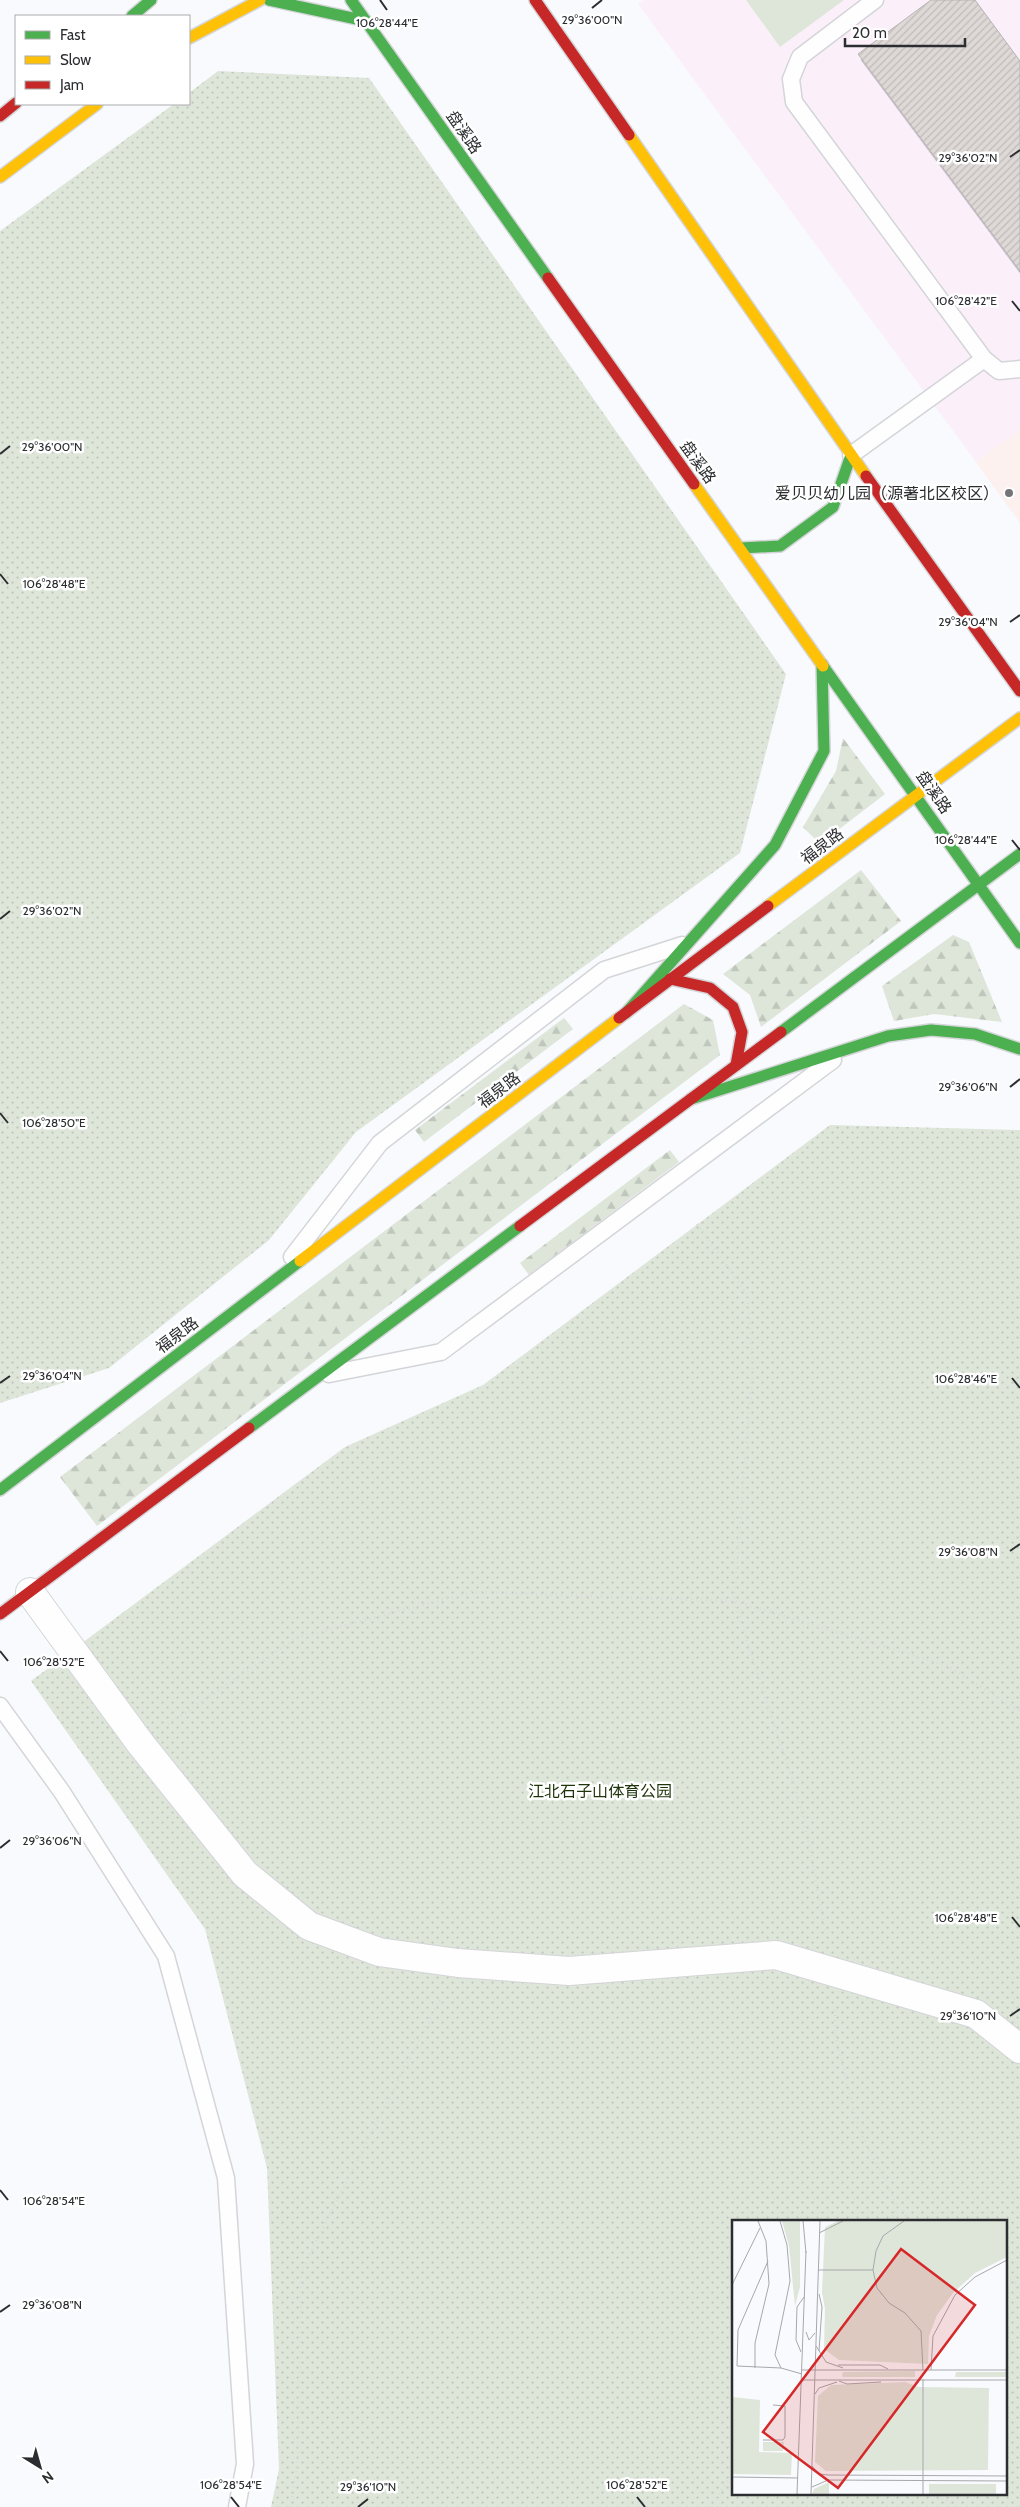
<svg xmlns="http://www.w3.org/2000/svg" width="1020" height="2507" viewBox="0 0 1020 2507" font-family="Cabin,'Noto Sans SC',sans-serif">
<defs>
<pattern id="green-dots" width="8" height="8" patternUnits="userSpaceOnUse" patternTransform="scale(1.25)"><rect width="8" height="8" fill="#dee6da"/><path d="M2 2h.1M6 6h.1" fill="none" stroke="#bfc6bb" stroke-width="1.8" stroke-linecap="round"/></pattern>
<pattern id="forest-firs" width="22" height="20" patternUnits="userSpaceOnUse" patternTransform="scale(1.25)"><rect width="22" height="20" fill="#dee6da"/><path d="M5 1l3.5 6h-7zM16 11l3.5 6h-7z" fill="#bfc6bb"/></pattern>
<pattern id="building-hatch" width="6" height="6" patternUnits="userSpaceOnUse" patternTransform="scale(1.25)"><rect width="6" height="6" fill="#ded9d7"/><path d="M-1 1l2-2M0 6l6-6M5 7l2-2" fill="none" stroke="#bfbbb9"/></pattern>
<filter id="shadow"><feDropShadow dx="3" dy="5.5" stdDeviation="0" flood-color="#0004"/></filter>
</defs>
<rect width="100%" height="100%" fill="#f8fafd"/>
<polygon fill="#fbf0fa" points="644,0 1020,0 1020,430 976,462 638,4"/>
<polygon fill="#fcf1ef" points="1020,430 1020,523 976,462"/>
<g fill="url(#green-dots)" fill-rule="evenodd">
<polygon points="218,71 369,78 786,674 740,853 356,1132 269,1240 109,1368 0,1403 0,231 174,104 189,104 189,93"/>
<path d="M830,1125l190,5v1377h-749l8,-38 -12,-301 -62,-239 -174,-248 314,-234 138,-62zM734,2221h272v272h-272z"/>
</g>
<g fill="url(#forest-firs)">
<polygon points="843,738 885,794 820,844 803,827 836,771"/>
<polygon points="861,870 901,921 761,1027 750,995 723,974"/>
<polygon points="953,935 969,942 1002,1022 934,1014 894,1021 882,986"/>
<polygon points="684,1004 713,1020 720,1055 97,1526 60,1477"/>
<polygon points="564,1018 573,1029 424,1142 415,1130"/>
<polygon points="670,1150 679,1162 529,1275 520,1263"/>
</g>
<polygon fill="#dee6da" points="746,0 844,0 780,47"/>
<polygon fill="url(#building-hatch)" stroke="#b4b4b5" filter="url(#shadow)" points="931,0 975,0 1020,61 1020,271 858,54"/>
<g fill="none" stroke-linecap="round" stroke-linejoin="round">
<g stroke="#d4d5d8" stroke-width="19">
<g id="lane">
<polyline points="875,0 800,57 791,79 794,102 984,359 999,371 1020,369"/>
<polyline points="851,455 984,359"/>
<polyline points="292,1257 380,1143 604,970 682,945"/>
<polyline points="329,1374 441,1352 833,1060"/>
<polyline points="0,1706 62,1792 166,1956 226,2178 245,2464 237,2507"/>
</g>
</g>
<g stroke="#d4d5d8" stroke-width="30">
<polyline id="street" points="30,1592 140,1743 245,1874 309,1926 379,1952 458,1963 569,1971 776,1955 976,2014 1020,2049"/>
</g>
<g stroke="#d4d5d8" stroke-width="14">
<g id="fast">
<polyline points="269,0 366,21"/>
<polyline points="351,0 548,278"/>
<polyline points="132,16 151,0"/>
<polyline points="741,548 780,546 833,507 851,455"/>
<polyline points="823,666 1020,943"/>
<polyline points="626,1013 775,845 824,751 822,664"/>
<polyline points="781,1032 1020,854"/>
<polyline points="691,1099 888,1036 931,1030 975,1034 1020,1049"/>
<polyline points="249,1428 520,1226"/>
<polyline points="0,1490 300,1261"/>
</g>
</g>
<g stroke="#d4d5d8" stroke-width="14">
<g id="slow">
<polyline points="189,38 260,0"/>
<polyline points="629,135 866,476"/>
<polyline points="0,177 97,104"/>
<polyline points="694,484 823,666"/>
<polyline points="768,906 1020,718"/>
<polyline points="300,1261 619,1018"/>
</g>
</g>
<g stroke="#d4d5d8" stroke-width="14">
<g id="jam">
<polyline points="535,0 629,135"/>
<polyline points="0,116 16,103"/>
<polyline points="548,278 694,484"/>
<polyline points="866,476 1020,691"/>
<polyline points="670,979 710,988 733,1007 742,1032 736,1065"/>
<polyline points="619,1018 768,906"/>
<polyline points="520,1226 781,1032"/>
<polyline points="0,1614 249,1428"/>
</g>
</g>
<g stroke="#dadbdc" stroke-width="3" stroke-dasharray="1 4" stroke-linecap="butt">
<polyline points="697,1224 747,1294 753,1365 734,1601 802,1810 826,1934"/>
<polyline points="168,1724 297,1638 472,1592 734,1601 948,1666 1020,1711"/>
<polyline points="835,2010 836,2037 858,2127 898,2208 912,2221"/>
<polyline points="890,2221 898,2208"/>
<polyline points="1006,2278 1020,2284"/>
<polyline points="933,2493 955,2507"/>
<polyline points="291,2507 298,2459 301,2271 441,1997"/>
<polyline points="711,2507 734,2470"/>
</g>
<use href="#lane" stroke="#fefeff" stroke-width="16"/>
<use href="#street" stroke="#fefeff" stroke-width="28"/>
<use href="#fast" stroke="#4caf50" stroke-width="11"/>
<use href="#slow" stroke="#ffc107" stroke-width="11"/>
<use href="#jam" stroke="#c62828" stroke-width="11"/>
</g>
<path fill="none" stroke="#2c2d30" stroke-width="2" d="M380,0l7,10M592,8l10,-8M1010,157l10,-7M1012,301l8,10M0,454l10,-8M0,574l8,10M1010,622l10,-7M1012,840l8,10M0,919l10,-8M1010,1087l10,-8M0,1113l8,10M1012,1378l8,10M0,1383l10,-7M1010,1551l10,-7M0,1651l8,10M0,1848l10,-8M1012,1917l8,10M1010,2016l10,-7M0,2190l8,10M0,2312l10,-7M231,2497l8,10M637,2497l8,10M358,2507l10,-8"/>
<circle fill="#737578" stroke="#fff" stroke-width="2" cx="1009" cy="493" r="5"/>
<g text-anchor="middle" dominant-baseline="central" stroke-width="5" stroke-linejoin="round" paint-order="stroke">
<g font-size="16" fill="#2c2d30" stroke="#fff">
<text transform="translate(464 132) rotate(55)">盘溪路</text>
<text transform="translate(698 462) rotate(54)">盘溪路</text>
<text transform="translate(934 792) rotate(55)">盘溪路</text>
<text transform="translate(822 846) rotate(-37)">福泉路</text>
<text transform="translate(499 1090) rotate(-37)">福泉路</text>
<text transform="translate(177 1335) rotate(-37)">福泉路</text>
</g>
<g font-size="16" fill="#2c2d30" stroke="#fff" text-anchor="end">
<text x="999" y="493">爱贝贝幼儿园（源著北区校区）</text>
</g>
<g font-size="16" fill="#1f340a" stroke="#fff">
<text x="600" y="1791">江北石子山体育公园</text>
</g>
</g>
<g transform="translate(732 2220)">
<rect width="275" height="275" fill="#f8fafd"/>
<path d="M50,1h18v66l-5,19 -6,-60zM106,1h169v36l-32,16 -22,20 -16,22 -8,21 -1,28 -89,-4 -15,-11 1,-40 -3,-17 3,-65zM173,162l14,5 70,1 -1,82 -162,1 -11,-9 3,-66 13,-11zM0,177l28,3 -1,52 33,1 -1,22 -59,-1zM97,262v12h-17l2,-5zM197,264h67v10h-67z" fill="#dee6da"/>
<path d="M183,151v6h-72l-1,-2 1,-3zM224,152h51v5h-52z" fill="#dee6da"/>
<path d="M202,1h9l10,25 -21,8 -11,-28zM240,1h9l4,11 -8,3zM234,2l6,15 -9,3 -6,-15zM31,222h21l-1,9h-20z" fill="#dee6da"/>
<path fill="none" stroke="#a6a8ab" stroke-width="1" d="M48,1l7,24 3,36 -15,74 6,13 21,6M71,1l3,32M172,1l-21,15 -7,15 -3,19 4,18 12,15 16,10 16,18 2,39M87,13l24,-12M36,41l-30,69 -1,36 44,2M86,50h55M0,65l28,-57M87,74l3,13 -3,44M74,112l3,8 6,-7M84,126l10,16 17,6M69,132l-5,-12 1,-33 7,-10M106,145h42l8,4M23,148v-25l14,-59 -3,-43 -8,-20M70,150h205M199,150l2,-34 22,-41 20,-18 32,-17M69,160h206M107,161l8,3 34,-2M83,174l4,-6 18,-6M31,220h20l2,-3v-31l-12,-1M80,246l7,8 9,1 179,1M0,257l66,1M0,257v17M80,267l16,-7 179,1M65,274l9,-243M79,274l9,-273M191,274v-115"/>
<path fill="#d62828" fill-opacity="0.15" stroke="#d62828" stroke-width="2.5" d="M169,29l74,56 -137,183 -75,-56z"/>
<rect width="275" height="275" fill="none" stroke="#2c2d30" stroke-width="2.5"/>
</g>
<g font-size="12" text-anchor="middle" fill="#2c2d30" stroke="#fff" stroke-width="5" stroke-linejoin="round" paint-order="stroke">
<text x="592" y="24">29°36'00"N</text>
<text x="387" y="27">106°28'44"E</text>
<text x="968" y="162">29°36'02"N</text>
<text x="966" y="305">106°28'42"E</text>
<text x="52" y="451">29°36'00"N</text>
<text x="54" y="588">106°28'48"E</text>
<text x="968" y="626">29°36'04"N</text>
<text x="966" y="844">106°28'44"E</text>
<text x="52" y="915">29°36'02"N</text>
<text x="968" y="1091">29°36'06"N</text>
<text x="54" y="1127">106°28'50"E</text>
<text x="52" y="1380">29°36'04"N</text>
<text x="966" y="1383">106°28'46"E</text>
<text x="968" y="1556">29°36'08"N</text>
<text x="54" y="1666">106°28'52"E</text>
<text x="52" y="1845">29°36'06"N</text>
<text x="966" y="1922">106°28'48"E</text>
<text x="968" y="2020">29°36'10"N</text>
<text x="54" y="2205">106°28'54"E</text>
<text x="52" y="2309">29°36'08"N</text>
<text x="231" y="2489">106°28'54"E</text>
<text x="637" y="2489">106°28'52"E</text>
<text x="368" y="2491">29°36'10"N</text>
</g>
<rect x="15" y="15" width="175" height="90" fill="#ffffff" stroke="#ababac"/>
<rect x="25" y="31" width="25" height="8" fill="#4caf50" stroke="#ababac"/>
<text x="60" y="40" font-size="15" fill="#2c2d30">Fast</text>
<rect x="25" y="56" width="25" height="8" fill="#ffc107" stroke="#ababac"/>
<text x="60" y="65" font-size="15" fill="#2c2d30">Slow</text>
<rect x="25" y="81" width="25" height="8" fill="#c62828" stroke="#ababac"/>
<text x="60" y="90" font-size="15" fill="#2c2d30">Jam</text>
<g transform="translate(40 2467) rotate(143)" stroke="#ffffff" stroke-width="4" paint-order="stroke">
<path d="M0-4L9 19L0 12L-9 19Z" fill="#2c2d30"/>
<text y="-8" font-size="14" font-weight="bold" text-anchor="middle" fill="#2c2d30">N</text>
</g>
<path d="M845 38v8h120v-8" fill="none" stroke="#2c2d30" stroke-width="2.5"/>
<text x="852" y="38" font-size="15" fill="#2c2d30" stroke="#ffffff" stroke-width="4" paint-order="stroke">20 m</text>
</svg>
